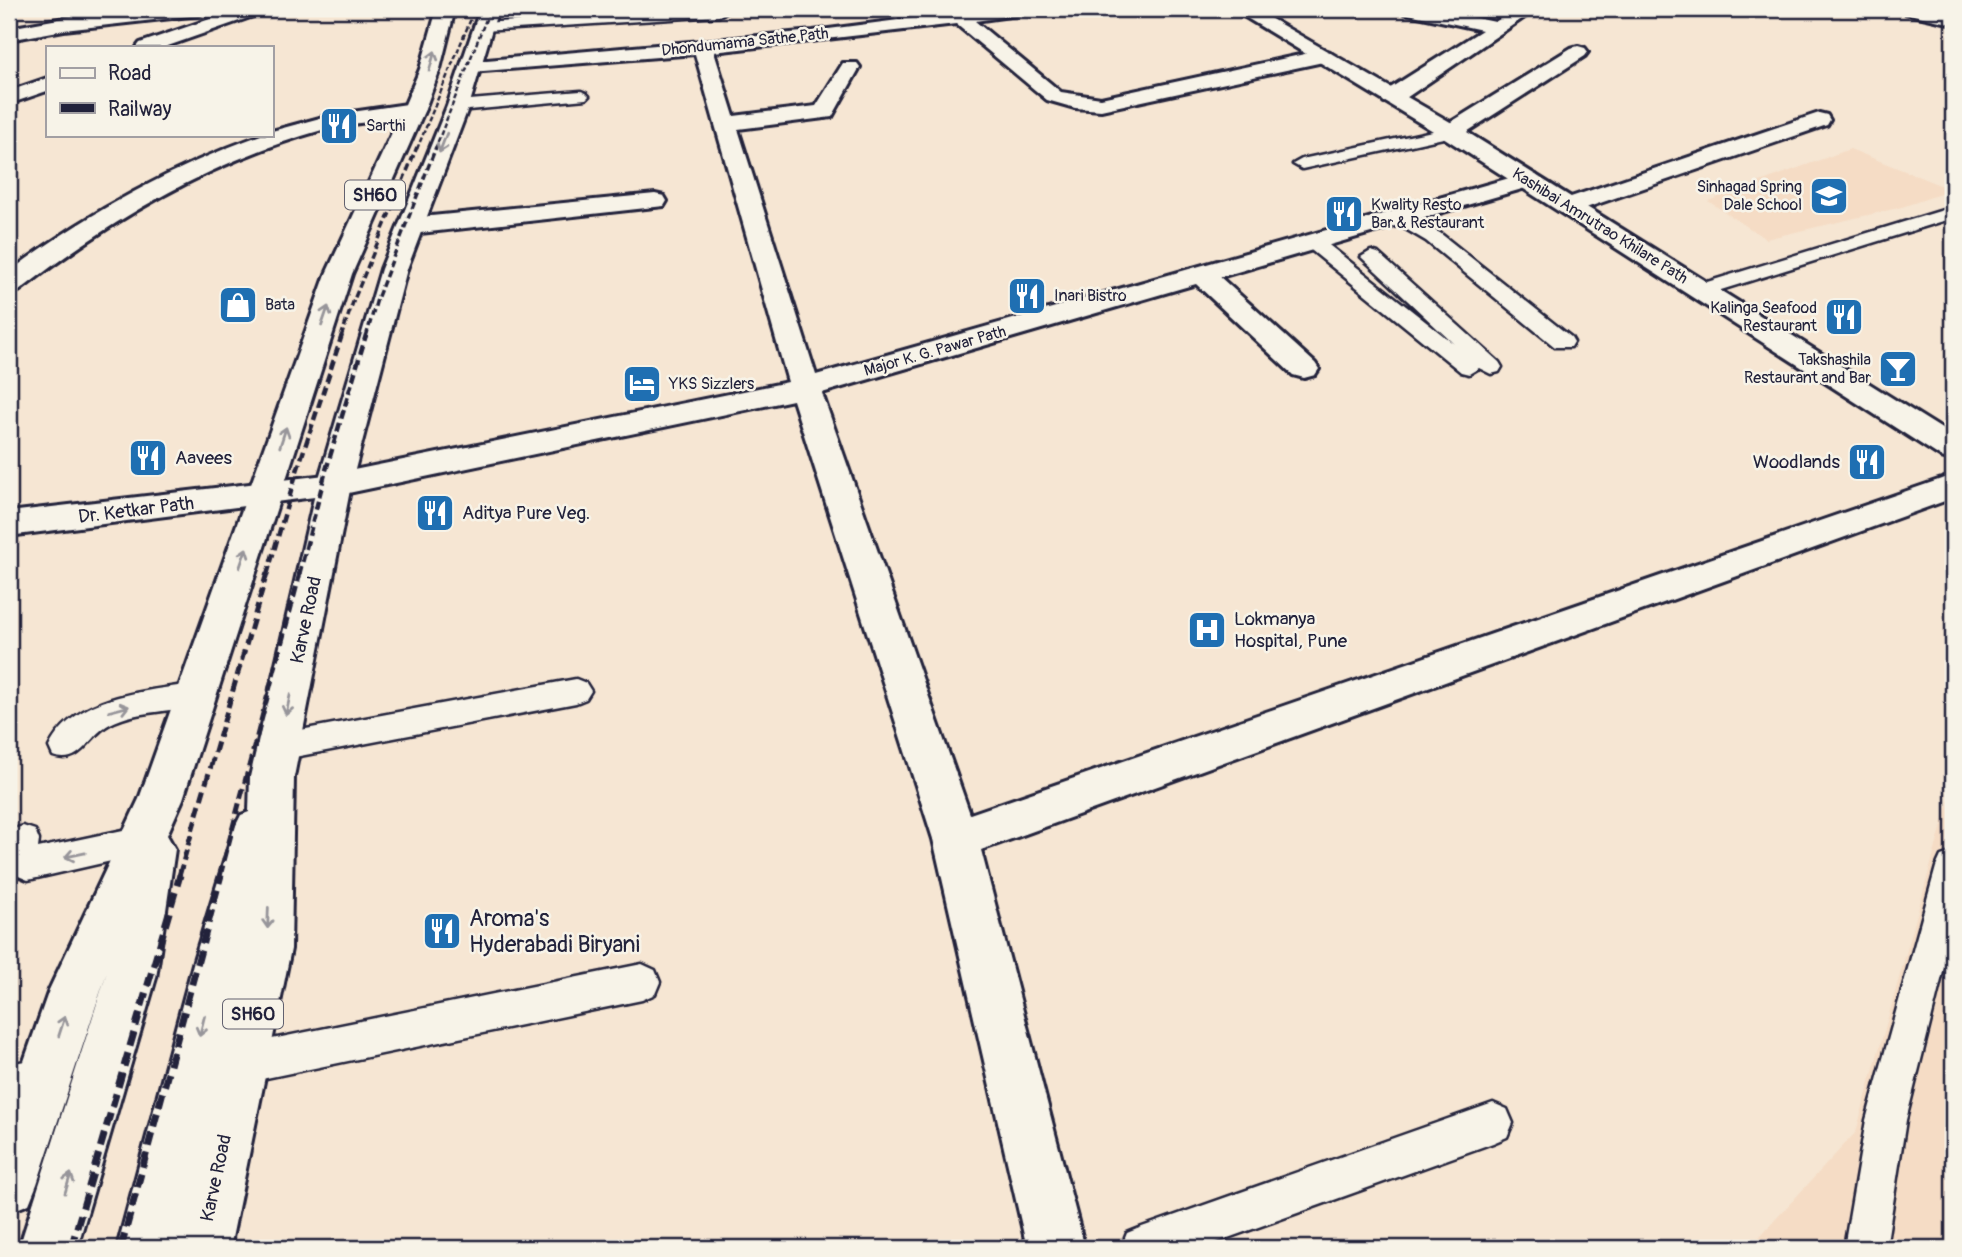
<svg xmlns="http://www.w3.org/2000/svg" width="1962" height="1257" viewBox="0 0 1962 1257" font-family="Pangolin,sans-serif">
<rect width="100%" height="100%" fill="#f6e6d3"/>
<filter id="ink" filterUnits="userSpaceOnUse"><feTurbulence type="fractalNoise" baseFrequency=".0143" numOctaves="2"/><feDisplacementMap in="SourceGraphic" scale="14" xChannelSelector="R" yChannelSelector="G"/><feConvolveMatrix kernelMatrix="1 2 1 2 8 2 1 2 1" color-interpolation-filters="sRGB"/></filter>
<g filter="url(#ink)">
<g fill="#f5dcc5">
<polygon points="1850,149 1952,190 1902,207 1766,239 1708,201"/>
<polygon points="1953,786 1953,1248 1749,1248 1856,1132"/>
</g>
<g fill="none" stroke-linecap="round" stroke-linejoin="round">
<g stroke="#22223b" stroke-width="5">
<g id="lane">
<polygon points="707,9 722,9 726,12 719,16 483,31 476,27 483,23"/>
<polygon points="581,91 586,93 589,96 586,99 458,111 450,106 458,101"/>
<polygon points="1451,127 1457,129 1459,132 1457,135 1302,169 1293,164 1302,159"/>
<polygon points="1953,207 1953,218 1708,294 1694,294 1691,290 1694,286"/>
<polygon points="1398,212 1440,233 1571,337 1574,342 1571,347 1555,347 1426,241 1392,221 1389,217"/>
<polygon points="1313,236 1320,238 1454,344 1361,257 1371,251 1378,253 1499,362 1502,367 1499,372 1491,374 1479,368 1469,374 1461,372 1306,246 1304,242"/>
<polygon points="576,679 586,683 591,691 586,699 576,703 279,760 268,756 264,747 268,738 279,734"/>
<path d="M196,683l10,4 5,8 -5,8c-30,10 -67,6 -96,21 -22,11 -28,42 -57,32l-4,-9c26,-53 96,-55 147,-64z"/>
<polygon points="23,826 35,830 39,840 38,848 142,826 154,830 158,840 154,850 142,854 28,880 9,872 9,835 11,830"/>
<polygon points="1953,852 1953,932 1906,1120 1886,1248 1844,1248 1866,1120 1936,867 1941,856"/>
<polygon points="642,964 655,970 660,982 655,994 642,1000 242,1083 228,1078 223,1064 228,1050 242,1045"/>
<polygon points="46,1057 60,1062 65,1076 60,1090 46,1095 9,1102 9,1064"/>
<polygon points="1493,1103 1507,1109 1513,1123 1507,1137 1493,1143 1200,1248 1121,1248 1127,1233 1142,1227"/>
</g>
</g>
<g stroke="#22223b" stroke-width="6">
<g id="street">
<polygon points="151,9 208,9 199,15 64,30 9,40 9,28 64,18"/>
<polygon points="239,9 265,9 262,13 165,47 137,47 140,43"/>
<polygon points="984,9 1026,9 1023,13 1017,15 975,21 1061,92 1101,98 1323,50 1330,52 1333,56 1330,60 1323,62 1101,110 1075,108 1047,100 956,24 714,52 734,116 816,106 843,63 857,63 860,67 832,117 738,129 816,375 1520,175 1528,173 1536,175 1540,180 1536,185 1220,277 1315,363 1319,369 1315,375 1304,378 1293,375 1196,284 822,393 970,814 1953,475 1953,498 981,850 1085,1248 1027,1248 933,839 793,400 334,496 322,493 317,485 322,477 334,474 788,382 695,54 471,72 464,70 461,66 464,62 813,31"/>
<polygon points="1401,9 1435,9 1495,22 1515,9 1530,9 1532,12 1400,102 1384,102 1381,97 1384,92 1482,30 1404,13"/>
<polygon points="1578,46 1585,48 1588,52 1585,56 1459,137 1443,137 1440,132 1443,127 1571,48"/>
<polygon points="47,78 47,91 9,104 9,91"/>
<path d="M414,103l8,1 3,5 -3,5c-33,8 -67,7 -100,16 -111,31 -212,90 -303,161l-10,2v-21c77,-58 161,-104 252,-137h10l1,-4 59,-16z"/>
<polygon points="1819,113 1827,115 1830,120 1827,125 1577,211 1568,213 1559,211 1556,206 1559,201"/>
<polygon points="655,194 664,196 667,201 664,206 411,234 402,231 398,226 402,221 411,218"/>
</g>
</g>
<g stroke="#22223b" stroke-width="6">
<g id="secondary">
<polygon points="1232,9 1254,9 1459,127 1953,436 1953,460 1941,457 1443,137"/>
<polygon points="1902,9 1936,9 1953,12 1953,24 1905,13"/>
<polygon points="334,474 346,477 351,485 346,493 9,536 9,512"/>
</g>
</g>
<g stroke="#22223b" stroke-width="6">
<g id="primary">
<polygon points="437,9 455,9 440,69 425,109 352,274 183,799 167,835 175,849 156,978 77,1248 19,1248 107,972 37,1184 29,1204 9,1212 9,1104 49,990 139,799 326,274 403,109 420,69"/>
<polygon points="480,9 498,9 469,106 407,269 351,485 294,777 291,949 230,1248 117,1248 194,960 234,829 241,815 249,812 250,777 317,485 381,269 447,106"/>
</g>
</g>
<use href="#lane" fill="#f7f3e8" fill-rule="evenodd"/>
<use href="#street" fill="#f7f3e8" fill-rule="evenodd"/>
<use href="#secondary" fill="#f7f3e8" fill-rule="evenodd"/>
<use href="#primary" fill="#f7f3e8" fill-rule="evenodd"/>
<g stroke="#22223b" stroke-width="2.5" stroke-dasharray="5 2.5" stroke-linecap="butt">
<polyline points="417,149 475,9"/>
<polyline points="435,149 490,9"/>
</g>
<g stroke="#22223b" stroke-width="3.5" stroke-dasharray="7 3.5" stroke-linecap="butt">
<polyline points="341,337 353,302 417,147"/>
<polyline points="366,337 377,299 436,147"/>
</g>
<g stroke="#22223b" stroke-width="4.5" stroke-dasharray="9 4.5" stroke-linecap="butt">
<polyline points="267,575 296,474 342,335"/>
<polyline points="299,575 326,470 366,335"/>
</g>
<g stroke="#22223b" stroke-width="5" stroke-dasharray="11 5" stroke-linecap="butt">
<polyline points="179,876 267,573"/>
<polyline points="220,876 300,573"/>
</g>
<g stroke="#22223b" stroke-width="7" stroke-dasharray="14 7" stroke-linecap="butt">
<polyline points="71,1248 180,875"/>
<polyline points="121,1248 221,875"/>
</g>
</g>
<defs><path id="oneway-shaft" d="M-6 0H5M1.5-3L5.5 0L1.5 3" fill="none" stroke-width="1.6" stroke-linecap="round" stroke-linejoin="round" transform="scale(1.75)"/></defs>
<g stroke="#97959a">
<use href="#oneway-shaft" transform="translate(432 61) rotate(-74)"/>
<use href="#oneway-shaft" transform="translate(443 143) rotate(111)"/>
<use href="#oneway-shaft" transform="translate(325 316) rotate(-71)"/>
<use href="#oneway-shaft" transform="translate(283 437) rotate(-72)"/>
<use href="#oneway-shaft" transform="translate(243 558) rotate(-71)"/>
<use href="#oneway-shaft" transform="translate(288 705) rotate(102)"/>
<use href="#oneway-shaft" transform="translate(119 709) rotate(-15)"/>
<use href="#oneway-shaft" transform="translate(75 855) rotate(168)"/>
<use href="#oneway-shaft" transform="translate(268 918) rotate(92)"/>
<use href="#oneway-shaft" transform="translate(62 1026) rotate(-72)"/>
<use href="#oneway-shaft" transform="translate(202 1026) rotate(104)"/>
<use href="#oneway-shaft" transform="translate(68 1183) rotate(-73)"/>
</g>
</g>
<defs>
<g id="restaurant-square" transform="scale(2.0125)"><rect x="-9" y="-9" width="18" height="18" rx="4" fill="#1f6fb2" stroke="#f7f3e8"/><path d="M-5-6h1v4h1v-4h1v4h1v-4h1v5L-1.5 .5V6h-2V.5L-5-1ZM5-6V6H3V1.5H1.5Q1.5-4 5-6Z" fill="#fff"/></g>
<g id="school-square" transform="scale(2.0125)"><rect x="-9" y="-9" width="18" height="18" rx="4" fill="#1f6fb2" stroke="#f7f3e8"/><path d="M0-5L7-2L0 1L-7-2ZM-4 1L0 2.5L4 1V4Q0 6-4 4Z" fill="#fff"/></g>
<g id="shop-square" transform="scale(2.0125)"><rect x="-9" y="-9" width="18" height="18" rx="4" fill="#1f6fb2" stroke="#f7f3e8"/><path d="M-5-2.5h2.3a2.7 3.5 0 0 1 5.4 0H5L5.5 6h-11ZM-1.5-2.5h3a1.5 2.3 0 0 0-3 0Z" fill="#fff"/></g>
<g id="bar-square" transform="scale(2.0125)"><rect x="-9" y="-9" width="18" height="18" rx="4" fill="#1f6fb2" stroke="#f7f3e8"/><path d="M-6-5H6L.8 .8V4.5H3.5V6h-7V4.5H-.8V.8Z" fill="#fff"/></g>
<g id="hotel-square" transform="scale(2.0125)"><rect x="-9" y="-9" width="18" height="18" rx="4" fill="#1f6fb2" stroke="#f7f3e8"/><path d="M-6-4.5h1.5V1H6V5H4.5V3h-9V5H-6ZM-4 0a1.8 1.8 0 1 1 3.6 0ZM.5 0V-2.5h3Q6-2.5 6 0Z" fill="#fff"/></g>
<g id="hospital-square" transform="scale(2.0125)"><rect x="-9" y="-9" width="18" height="18" rx="4" fill="#1f6fb2" stroke="#f7f3e8"/><path d="M-5-5h3v3.5h4V-5h3V5h-3V1.5h-4V5h-3Z" fill="#fff"/></g>
</defs>
<g fill-rule="evenodd">
<use href="#restaurant-square" x="339" y="126"/>
<use href="#school-square" x="1829" y="196"/>
<use href="#restaurant-square" x="1344" y="214"/>
<use href="#restaurant-square" x="1027" y="296"/>
<use href="#shop-square" x="238" y="305"/>
<use href="#restaurant-square" x="1844" y="317"/>
<use href="#bar-square" x="1898" y="369"/>
<use href="#hotel-square" x="642" y="384"/>
<use href="#restaurant-square" x="148" y="458"/>
<use href="#restaurant-square" x="1867" y="462"/>
<use href="#restaurant-square" x="435" y="513"/>
<use href="#hospital-square" x="1207" y="630"/>
<use href="#restaurant-square" x="442" y="931"/>
</g>
<g text-anchor="middle" dominant-baseline="central" stroke-width="5" stroke-linejoin="round" paint-order="stroke">
<g font-size="16" fill="#22223b" stroke="#f7f3e8">
<text transform="translate(745 42) rotate(-6)">Dhondumama Sathe Path</text>
<text transform="translate(1600 226) rotate(32)">Kashibai Amrutrao Khilare Path</text>
<text transform="translate(935 351) rotate(-16)">Major K. G. Pawar Path</text>
</g>
<g font-size="16" fill="#22223b" stroke="#f7f3e8" text-anchor="start">
<text x="366" y="126">Sarthi</text>
<text x="1802" y="187" text-anchor="end">Sinhagad Spring<tspan x="1802" dy="18">Dale School</tspan></text>
<text x="1371" y="205">Kwality Resto<tspan x="1371" dy="18">Bar &amp; Restaurant</tspan></text>
<text x="1054" y="296">Inari Bistro</text>
<text x="265" y="305">Bata</text>
<text x="1817" y="308" text-anchor="end">Kalinga Seafood<tspan x="1817" dy="18">Restaurant</tspan></text>
<text x="1871" y="360" text-anchor="end">Takshashila<tspan x="1871" dy="18">Restaurant and Bar</tspan></text>
<text x="669" y="384">YKS Sizzlers</text>
</g>
<g fill="#f7f3e8" stroke="#62616f" stroke-width="2">
<rect x="345" y="180.5" width="60" height="29" rx="5"/>
<rect x="223" y="999.5" width="60" height="29" rx="5"/>
</g>
<g font-size="18" font-weight="bold" fill="#22223b">
<text x="375" y="195">SH60</text>
<text x="253" y="1014">SH60</text>
</g>
<g font-size="19" fill="#22223b" stroke="#f7f3e8" text-anchor="start">
<text x="175" y="458">Aavees</text>
<text x="1840" y="462" text-anchor="end">Woodlands</text>
<text x="462" y="513">Aditya Pure Veg.</text>
<text x="1234" y="619">Lokmanya<tspan x="1234" dy="22">Hospital, Pune</tspan></text>
</g>
<g font-size="19" fill="#22223b" stroke="#f7f3e8">
<text transform="translate(136 510) rotate(-7)">Dr. Ketkar Path</text>
<text transform="translate(306 620) rotate(-78)">Karve Road</text>
<text transform="translate(216 1178) rotate(-78)">Karve Road</text>
</g>
<g font-size="23" fill="#22223b" stroke="#f7f3e8" text-anchor="start">
<text x="469" y="918">Aroma's<tspan x="469" dy="26">Hyderabadi Biryani</tspan></text>
</g>
</g>
<rect width="1962" height="1257" fill="none" stroke="#f7f3e8" stroke-width="35"/>
<rect x="18" y="18" width="1927" height="1222" fill="none" stroke="#22223b" stroke-width="2.5" filter="url(#ink)"/>
<rect x="46" y="46" width="228" height="91" fill="#f7f3e8" stroke="#a29fa3" stroke-width="2"/>
<rect x="60" y="68" width="35" height="10" fill="#f7f3e8" stroke="#a29fa3" stroke-width="2"/>
<text x="108" y="80" font-size="21" fill="#22223b">Road</text>
<rect x="60" y="103" width="35" height="10" fill="#22223b" stroke="#a29fa3" stroke-width="2"/>
<text x="108" y="116" font-size="21" fill="#22223b">Railway</text>
</svg>
